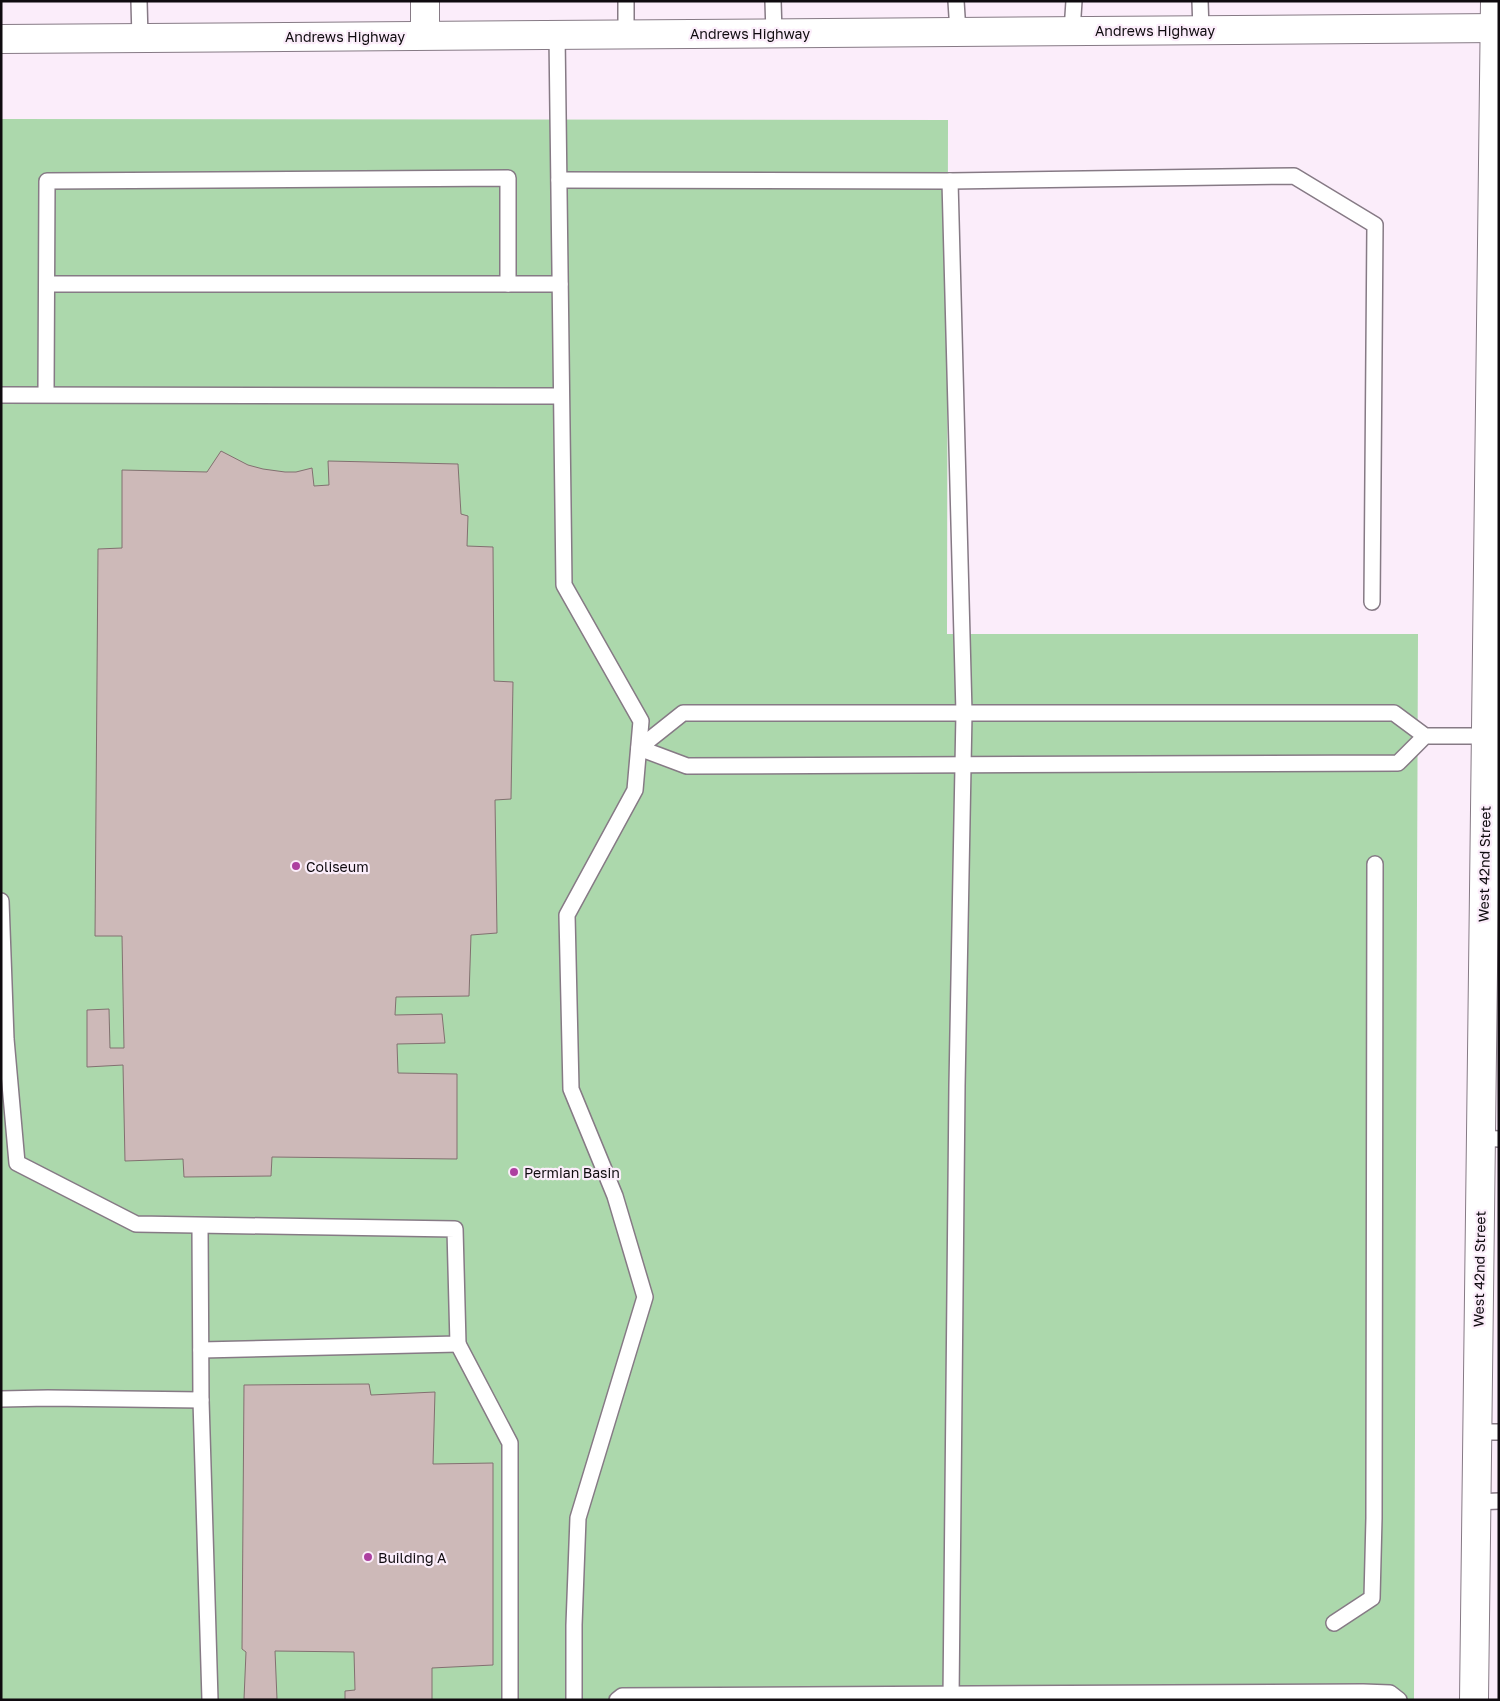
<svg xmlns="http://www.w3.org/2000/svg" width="1500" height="1701" viewBox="0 0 1500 1701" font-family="'Golos Text',sans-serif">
<rect width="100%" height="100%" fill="#fbedfa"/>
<polygon fill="#acd8ac" points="1,119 948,120 947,634 1418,634 1414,1700 1,1700"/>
<g fill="#cdb9b8" stroke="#827070">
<polygon points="221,451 248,465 263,469 285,472 296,472 312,468 314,486 329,485 328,461 458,464 461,514 468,516 467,546 493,547 494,681 513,682 511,799 495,800 497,933 471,935 469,996 396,997 395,1015 442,1014 445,1043 397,1044 398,1073 457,1074 457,1159 272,1157 271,1176 184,1177 183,1159 125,1161 123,1065 87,1067 87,1010 109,1009 110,1048 124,1048 122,936 95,936 98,549 122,548 122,470 207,472"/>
<polygon points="369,1384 371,1395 435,1392 433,1464 493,1463 493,1665 432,1668 432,1700 345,1700 345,1691 355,1690 354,1652 275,1651 277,1699 244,1699 246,1652 242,1649 244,1385"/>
</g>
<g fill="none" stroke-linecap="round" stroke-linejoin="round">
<g stroke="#867a85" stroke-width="18">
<g id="service">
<polyline points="139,1 140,38"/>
<polyline points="626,1 626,34"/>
<polyline points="773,1 774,33"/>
<polyline points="956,1 958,32"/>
<polyline points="1200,1 1201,30"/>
<polyline points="1072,31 1074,1"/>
<polyline points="557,34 564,585 641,721 635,790 567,915 571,1089 615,1196 645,1297 578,1518 574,1625 574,1700"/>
<polyline points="559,180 950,181 964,713 957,1086 951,1700"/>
<polyline points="950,181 1294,176 1375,225 1372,602"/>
<polyline points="508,284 560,284"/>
<polyline points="46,394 47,181 508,178 508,284 47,284"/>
<polyline points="1,395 561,396"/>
<polyline points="1425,736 1398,763 687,766 639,748 683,713 1394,713 1425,736 1485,736"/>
<polyline points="1,901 6,1039 17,1163 136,1224 455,1229 458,1344 201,1350"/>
<polyline points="1480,1138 1499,1139"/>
<polyline points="458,1344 510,1443 510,1700"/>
<polyline points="1,1399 48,1398 201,1400 200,1226"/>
<polyline points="201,1400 210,1700"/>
<polyline points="1477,1432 1499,1432"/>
<polyline points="1476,1502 1499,1501"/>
<polyline points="1334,1623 1372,1598 1374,1518 1375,864"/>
<polyline points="617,1700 622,1696 1363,1692 1390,1693 1399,1700"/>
</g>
</g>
<g stroke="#867a85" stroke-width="30">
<polyline id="minor" points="425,35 425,1"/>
</g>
<g stroke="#867a85" stroke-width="30">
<polyline id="primary" points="1,39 1499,28"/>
</g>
<g stroke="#867a85" stroke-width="30">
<polyline id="trunk" points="1474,1700 1495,1"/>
</g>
<use href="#service" stroke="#fff" stroke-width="15"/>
<use href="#minor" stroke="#fff" stroke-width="28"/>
<use href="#primary" stroke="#fff" stroke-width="28"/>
<use href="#trunk" stroke="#fff" stroke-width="28"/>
</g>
<g fill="#ad40a0" stroke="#fbedfa" stroke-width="2">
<circle cx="296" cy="866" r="5"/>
<circle cx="514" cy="1172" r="5"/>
<circle cx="368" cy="1557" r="5"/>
</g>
<g text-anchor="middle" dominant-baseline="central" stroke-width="4.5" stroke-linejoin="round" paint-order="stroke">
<g font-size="14" fill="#0f0b0f" stroke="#fbedfa">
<text x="1155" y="30">Andrews Highway</text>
<text x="750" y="33">Andrews Highway</text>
<text x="345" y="36">Andrews Highway</text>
<text transform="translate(1484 864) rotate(-89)">West 42nd Street</text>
<text transform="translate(1479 1269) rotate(-89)">West 42nd Street</text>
</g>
<g font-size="14" fill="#0f0b0f" stroke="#fbedfa" text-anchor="start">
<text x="306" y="866">Coliseum</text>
<text x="524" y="1172">Permian Basin</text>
<text x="378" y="1557">Building A</text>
</g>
</g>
<rect width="1500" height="1701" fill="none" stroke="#0f0b0f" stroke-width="5"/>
</svg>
